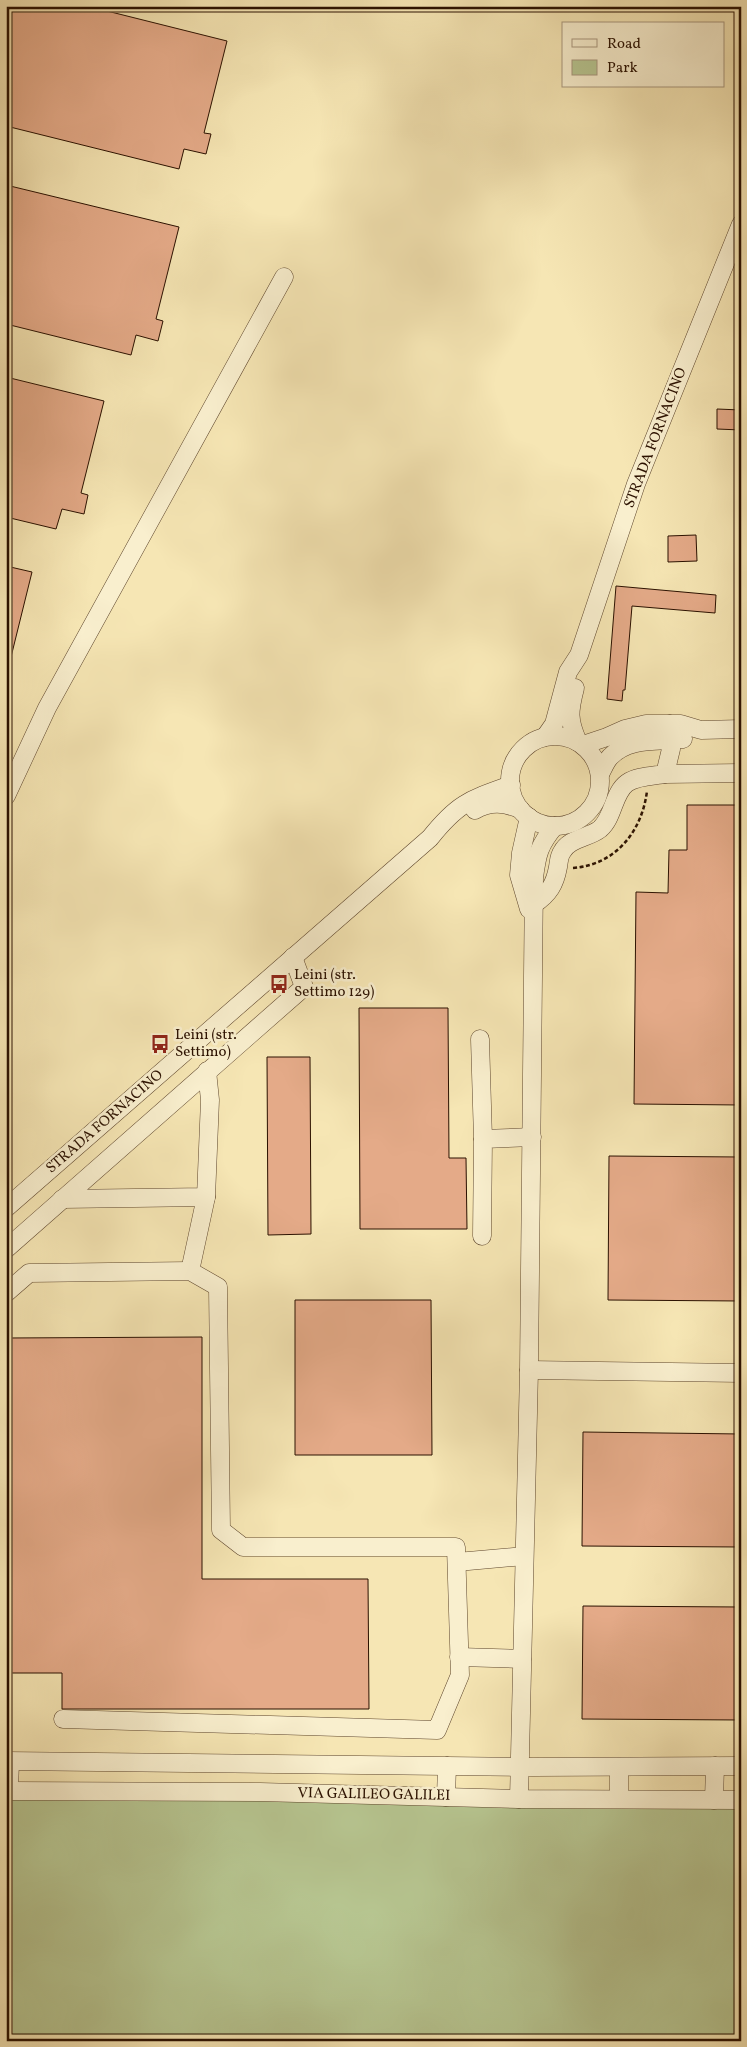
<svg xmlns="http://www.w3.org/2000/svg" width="747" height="2047" viewBox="0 0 747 2047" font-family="Vollkorn,serif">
<rect width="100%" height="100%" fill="#f6e6b4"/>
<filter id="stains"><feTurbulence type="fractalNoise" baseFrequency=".004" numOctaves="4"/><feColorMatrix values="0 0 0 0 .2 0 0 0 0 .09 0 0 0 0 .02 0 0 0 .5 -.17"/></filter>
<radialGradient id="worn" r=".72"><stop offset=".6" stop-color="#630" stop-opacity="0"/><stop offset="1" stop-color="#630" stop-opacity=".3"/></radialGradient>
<polygon fill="#b7c691" stroke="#716c48" points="6,1794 741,1800 741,2041 6,2041"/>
<g fill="#e4aa88" stroke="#2b1100">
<polygon points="6,6 87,6 227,41 204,133 211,134 206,154 184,149 179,169 6,126"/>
<polygon points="6,185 179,227 156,319 163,321 158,341 136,335 131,355 6,324"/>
<polygon points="6,377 104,401 81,493 88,495 84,514 62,509 56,529 6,517"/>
<polygon points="717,409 741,410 741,430 717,429"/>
<polygon points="696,535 697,561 668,562 668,536"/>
<polygon points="6,566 32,572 11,657 6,656"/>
<polygon points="616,586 716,595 715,613 632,606 625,690 623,690 622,701 607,699"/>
<polygon points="687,805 741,805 741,1105 634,1104 636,892 668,893 669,850 687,850"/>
<polygon points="359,1008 448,1008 449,1158 466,1158 467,1229 360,1229"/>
<polygon points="267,1057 310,1057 311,1234 268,1235"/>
<polygon points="609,1156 741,1157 741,1301 608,1300"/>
<polygon points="295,1300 431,1300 432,1455 295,1455"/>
<polygon points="202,1337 202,1579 368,1579 369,1709 62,1709 62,1673 6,1673 6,1338"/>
<polygon points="583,1432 741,1434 741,1547 582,1546"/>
<polygon points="583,1606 741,1607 741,1720 582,1719"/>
</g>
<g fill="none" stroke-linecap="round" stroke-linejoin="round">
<g stroke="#5e462d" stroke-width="19">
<g id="minor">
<path d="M575,688c-6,23 -7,32 3,54"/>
<circle cx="555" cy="781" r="45"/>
<polyline points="545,737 554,724 568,672 579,655 636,484 741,224"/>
<polyline points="583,745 607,737 625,729 646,724 681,724 701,730 741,729"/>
<path d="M600,774c3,-5 6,-13 10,-17 19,-20 48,-15 73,-18"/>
<polyline points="665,774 741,773"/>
<polyline points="6,796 47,708 284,277"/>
<path d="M475,810c16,-9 29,-7 45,-1"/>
<path d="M534,904c15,-10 21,-20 24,-37 1,-6 1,-11 4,-15 7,-14 27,-14 38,-23 14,-12 13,-36 27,-46 10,-7 27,-7 38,-9l6,-25 -1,-25"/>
<polyline points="529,909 519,875 521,853 529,817"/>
<polyline points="480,1039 483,1139"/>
<polyline points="62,1199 206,1197 210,1100 207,1071"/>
<path d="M6,1208l424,-370c28,-35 39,-38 81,-53"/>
<polyline points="482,1236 483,1139 532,1137"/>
<polyline points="6,1249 304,987 293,957"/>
<polyline points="190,1271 206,1197"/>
<polyline points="6,1293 29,1273 190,1271 218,1287 221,1530 243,1547 456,1547 460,1675 437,1730 63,1719"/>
<polyline points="529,1370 741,1373"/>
<polyline points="457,1562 524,1556"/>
<polyline points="459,1657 522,1659"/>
<polyline points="6,1761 533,1767 741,1766"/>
<polyline points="6,1791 260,1792 519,1799 741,1800"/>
<polyline points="9,1791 10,1761"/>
<polyline points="446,1797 447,1766"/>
<path d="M519,1799l10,-429 5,-492c3,-24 5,-33 21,-52"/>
<polyline points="619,1799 619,1767"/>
<polyline points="714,1800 715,1766"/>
</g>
</g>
<path stroke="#2b1100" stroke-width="2.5" stroke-dasharray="4 2.5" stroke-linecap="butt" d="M573,868c42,-3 69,-36 74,-77"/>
<use href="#minor" stroke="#f9efce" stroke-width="18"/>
</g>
<defs>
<g id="bus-bare" transform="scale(1.5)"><path d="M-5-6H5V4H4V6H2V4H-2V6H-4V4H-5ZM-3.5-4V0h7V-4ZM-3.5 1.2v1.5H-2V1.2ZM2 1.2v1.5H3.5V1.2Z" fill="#8f2418" stroke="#f9efce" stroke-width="2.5" paint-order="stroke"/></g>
</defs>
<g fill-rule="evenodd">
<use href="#bus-bare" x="279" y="984"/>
<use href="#bus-bare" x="160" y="1044"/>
</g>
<g text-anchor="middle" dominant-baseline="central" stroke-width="5" stroke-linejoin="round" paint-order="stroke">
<g font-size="15" fill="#2b1100" stroke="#f9efce">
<text transform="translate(656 438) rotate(-69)">STRADA FORNACINO</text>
<text transform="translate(105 1122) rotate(-41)">STRADA FORNACINO</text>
<text transform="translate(374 1795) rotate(1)">VIA GALILEO GALILEI</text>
</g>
<g font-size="15" fill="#2b1100" stroke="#f9efce" text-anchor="start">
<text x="294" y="975">Leini (str.<tspan x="294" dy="17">Settimo 129)</tspan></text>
<text x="175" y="1035">Leini (str.<tspan x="175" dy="17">Settimo)</tspan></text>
</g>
</g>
<rect width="747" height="2047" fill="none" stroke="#f6e6b4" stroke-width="25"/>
<rect x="8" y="8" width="732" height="2032" fill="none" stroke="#2b1100" stroke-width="2.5"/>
<rect x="12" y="12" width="722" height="2022" fill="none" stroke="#2b1100"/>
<rect x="562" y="22" width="162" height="65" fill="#f9efce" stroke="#a7967c"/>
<rect x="572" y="39" width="25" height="8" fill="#f9efce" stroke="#a7967c"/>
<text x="607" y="48" font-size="15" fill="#2b1100">Road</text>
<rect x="572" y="60" width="25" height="15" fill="#b7c691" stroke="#a7967c"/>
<text x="607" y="72" font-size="15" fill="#2b1100">Park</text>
<rect width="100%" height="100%" filter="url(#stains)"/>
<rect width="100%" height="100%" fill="url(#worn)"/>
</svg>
